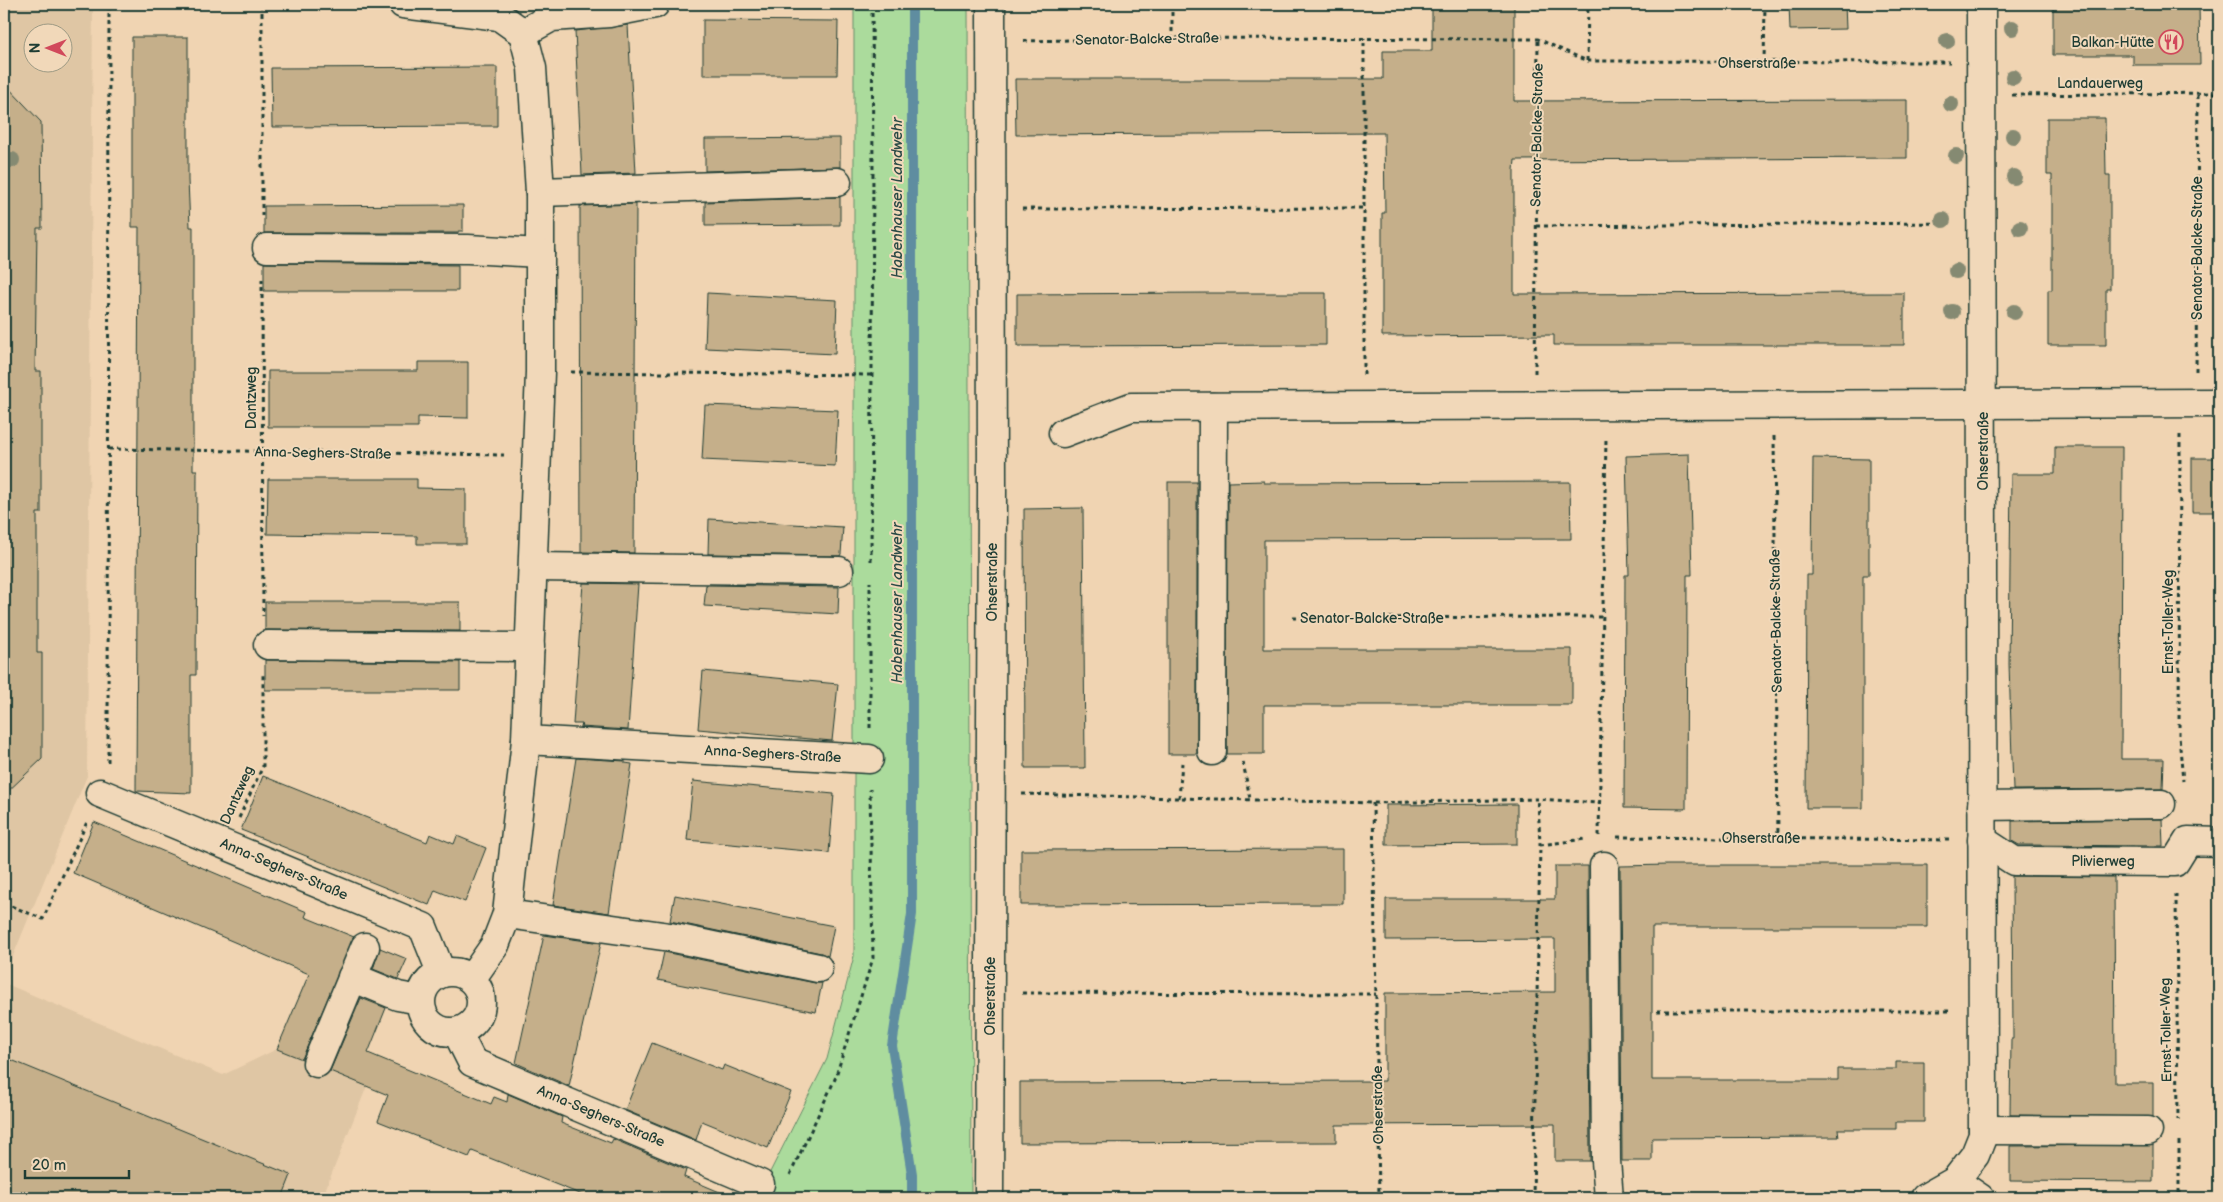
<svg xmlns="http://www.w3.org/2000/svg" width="2223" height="1202" viewBox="0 0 2223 1202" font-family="'Balsamiq Sans',sans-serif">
<rect width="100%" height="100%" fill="#f0d4b2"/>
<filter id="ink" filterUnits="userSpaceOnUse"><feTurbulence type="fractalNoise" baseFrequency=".02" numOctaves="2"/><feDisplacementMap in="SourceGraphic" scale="10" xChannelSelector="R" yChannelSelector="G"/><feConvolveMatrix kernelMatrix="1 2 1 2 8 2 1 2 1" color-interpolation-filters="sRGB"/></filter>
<g filter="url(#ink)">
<g fill="#dfc6a4" fill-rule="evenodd">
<path d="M4,4h89l-6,772 -83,202zM32,32h30v30h-30z"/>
<polygon points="1432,4 1570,4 1570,9 1432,10"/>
<polygon points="328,926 407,959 356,1081 367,1086 326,1188 330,1198 4,1198 4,983 223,1075 277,1049"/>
</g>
<polygon fill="#abdb9c" stroke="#658c68" points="854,4 968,4 971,1198 757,1198 827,1059 854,956"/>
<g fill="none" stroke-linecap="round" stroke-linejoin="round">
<polyline stroke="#5f8da0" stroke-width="10" points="912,4 912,914 892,1046 912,1174 912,1198"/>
</g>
<g fill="#c5af8a" stroke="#1f3d34">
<polygon points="1432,4 1514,4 1514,101 1907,100 1907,158 1515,160 1514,170 1514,294 1904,293 1904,345 1554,345 1554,335 1382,336 1382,213 1385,213 1384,133 1016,135 1015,79 1383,79 1383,51 1432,51"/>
<polygon points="1789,4 1845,4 1846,29 1790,30"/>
<polygon points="2053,4 2199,4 2200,65 2133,65 2133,55 2053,55"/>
<polygon points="703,20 838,21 837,75 703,75"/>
<polygon points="628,25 636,173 582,175 575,31"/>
<polygon points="132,37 188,37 188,180 190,227 193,227 193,470 197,470 196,675 191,675 191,793 136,791 139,227 132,227"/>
<polygon points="497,67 497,126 272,127 271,68"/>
<polygon points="4,83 41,122 42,228 37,228 35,371 41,371 41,513 37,513 37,653 42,653 42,759 4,795"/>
<polygon points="2047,118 2105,118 2106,175 2110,175 2110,289 2106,289 2106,345 2048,345 2048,290 2052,290 2052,175 2047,175"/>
<polygon points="840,138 840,167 705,171 705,139"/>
<polygon points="840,197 840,225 705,226 705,202"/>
<polygon points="636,204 634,553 581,552 580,206"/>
<polygon points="463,205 463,231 458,231 458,233 264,233 264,206"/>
<polygon points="264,263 458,265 458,291 264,291"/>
<polygon points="707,293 837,300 835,354 705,348"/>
<polygon points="1210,293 1326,293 1326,345 1017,346 1017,294"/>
<polygon points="418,362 468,362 468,418 418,417 418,427 268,427 268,371 418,371"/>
<polygon points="705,405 838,410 835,466 702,460"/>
<polygon points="2055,447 2122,447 2121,759 2164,759 2163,789 2013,790 2009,664 2011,474 2055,474"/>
<polygon points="1689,454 1692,575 1687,575 1686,809 1624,808 1625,575 1629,575 1626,456"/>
<polygon points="1813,458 1869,459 1869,575 1863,575 1863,808 1806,808 1807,575 1812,575"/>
<rect x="2192" y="458" width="27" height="54"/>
<polygon points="268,479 417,479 417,488 466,489 466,544 417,544 417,536 267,534"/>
<polygon points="1264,481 1264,483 1570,482 1571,539 1264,540 1264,649 1572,649 1572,705 1264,705 1264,754 1227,754 1228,482"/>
<rect x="1168" y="482" width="29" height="272"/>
<polygon points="1083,508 1085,768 1025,768 1024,509"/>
<polygon points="709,519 843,527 841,554 840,556 708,554"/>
<polygon points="583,583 638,584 628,730 581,727 582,724 573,724"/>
<polygon points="706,585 839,587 838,614 704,606"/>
<polygon points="265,602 460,602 460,631 265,630"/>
<polygon points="265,660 460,662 460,690 265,690"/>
<polygon points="703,671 838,684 832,741 698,729"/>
<polygon points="576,758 625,761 625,763 632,764 609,913 553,905"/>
<polygon points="263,776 427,842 430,834 454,844 457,836 486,848 465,902 435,890 429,905 241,830"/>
<polygon points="693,781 834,794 829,853 687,840"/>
<polygon points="1517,804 1517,844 1386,845 1386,805"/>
<polygon points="2162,819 2163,846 2019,845 2012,841 2012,821"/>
<polygon points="94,822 307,912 305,917 354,937 302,1059 277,1049 309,974 73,873"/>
<polygon points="1343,849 1343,904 1021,905 1021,850"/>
<polygon points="1668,865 1927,865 1927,927 1652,927 1652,1080 1838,1080 1838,1069 1896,1069 1896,1062 1924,1062 1924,1122 1896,1122 1896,1129 1838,1129 1839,1137 1652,1138 1652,1161 1622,1161 1620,866"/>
<polygon points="1555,866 1588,866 1590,1161 1555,1161 1555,1124 1336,1125 1336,1142 1020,1143 1020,1082 1385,1081 1385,993 1555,992 1555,939 1386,940 1386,899 1555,899"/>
<polygon points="2012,876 2114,877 2115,1083 2153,1083 2153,1117 2010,1115 2011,1039 2013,1039"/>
<polygon points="675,895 834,926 828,956 821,953 670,921"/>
<polygon points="544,935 601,943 569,1086 516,1063"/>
<polygon points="380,948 407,959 398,979 373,969"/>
<polygon points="664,952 815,983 822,983 816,1012 658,980"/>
<polygon points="361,998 386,1008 368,1053 491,1104 494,1097 507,1102 508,1094 562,1117 561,1123 611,1143 613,1139 686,1170 684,1177 734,1198 590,1198 472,1151 469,1157 378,1121 388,1095 330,1071"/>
<polygon points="652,1043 722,1070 724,1065 791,1092 768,1148 702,1121 696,1140 625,1110"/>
<polygon points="4,1057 291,1175 282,1198 4,1198"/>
<polygon points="2153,1145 2153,1182 2010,1181 2010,1146"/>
</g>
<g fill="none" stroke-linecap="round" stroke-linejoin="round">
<g stroke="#1f3d34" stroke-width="31">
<g id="minor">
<polyline points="403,4 499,16 523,33 532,68 540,192 540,372 526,740 507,914 495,945 472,978"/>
<polyline points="523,33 552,17 609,13 655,4"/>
<polyline points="540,192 837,182"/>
<polyline points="267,248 468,249 540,253"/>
<polyline points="1063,433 1131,407 2219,403"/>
<polyline points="534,567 839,571"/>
<polyline points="268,645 530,647"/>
<polyline points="526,740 869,759"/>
<polyline points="1212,751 1213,407"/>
<polyline points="100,793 423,927 441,972"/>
<polyline points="1982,806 2161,804"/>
<polyline points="1982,840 2014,861 2175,862 2188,841 2219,842"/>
<polyline points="1604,866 1606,1161 1609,1198"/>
<polyline points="507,914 670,937 818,968"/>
<circle cx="451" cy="1002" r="30"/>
<polyline points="352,977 398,996 420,1000"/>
<polyline points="457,1032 472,1062 760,1184"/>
<polyline points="317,1063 365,947"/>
<polyline points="1983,1130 2148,1131"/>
<polyline points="1955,1181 1980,1198"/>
<polyline points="989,1198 992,491 991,4"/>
<polyline points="1925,1198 1955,1181 1975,1155 1983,1135 1981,4"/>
</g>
</g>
<g stroke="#1f3d34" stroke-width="3" stroke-dasharray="4 4" stroke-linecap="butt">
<polyline points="262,4 262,218"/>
<polyline points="1172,4 1172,38"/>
<polyline points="1024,41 1172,38 1538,39 1587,61 1950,62"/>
<polyline points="1587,61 1588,4"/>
<polyline points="1764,63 1765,4"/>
<polyline points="2012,95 2219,93"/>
<polyline points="1022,209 1364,208"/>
<polyline points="1536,226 1951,223"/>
<polyline points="262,279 263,616"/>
<polyline points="2196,371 2198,94"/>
<polyline points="571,372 872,375"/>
<polyline points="1535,373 1538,39"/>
<polyline points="1364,375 1364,38"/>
<polyline points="2180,435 2179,736 2183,781"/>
<polyline points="1774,436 1778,838"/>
<polyline points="109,449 504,455"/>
<polyline points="871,561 873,171 872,4"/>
<polyline points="1293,618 1602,617"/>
<polyline points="870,728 870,582"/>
<polyline points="108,762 109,4"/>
<polyline points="1243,762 1250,799"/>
<polyline points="1022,794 1373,803 1538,799 1599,803"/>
<polyline points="1179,798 1182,763"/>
<polyline points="1373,803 1379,1198"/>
<polyline points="239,818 263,766 263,674"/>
<polyline points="1599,836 1606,438"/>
<polyline points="1617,837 1951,840"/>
<polyline points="1540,845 1586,839"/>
<polyline points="2176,894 2178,1120"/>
<polyline points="4,903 43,919 87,822"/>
<polyline points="1022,993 1376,994"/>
<polyline points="1657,1011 1951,1011"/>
<polyline points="2179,1141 2179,1198"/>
<polyline points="790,1175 835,1079 873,958 870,789"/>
<polyline points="1533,1198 1540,845 1538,799"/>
</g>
<use href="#minor" stroke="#f1d8b9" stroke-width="28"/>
</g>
<g fill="#858a72">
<circle cx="2012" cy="28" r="8"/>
<circle cx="1947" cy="41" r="8"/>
<circle cx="2013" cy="77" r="8"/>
<circle cx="1951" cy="104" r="8"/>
<circle cx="2013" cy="136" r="8"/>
<circle cx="1956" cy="156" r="8"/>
<circle cx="12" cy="160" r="8"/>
<circle cx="2014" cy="177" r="8"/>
<circle cx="1943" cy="220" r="8"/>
<circle cx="2020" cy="228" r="8"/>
<circle cx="1956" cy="271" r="8"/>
<circle cx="1952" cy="312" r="8"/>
<circle cx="2014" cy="312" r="8"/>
</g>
</g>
<defs>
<g id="restaurant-ring" transform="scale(1.25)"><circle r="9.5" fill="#f1d8b9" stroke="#d1495b" stroke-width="1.5"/><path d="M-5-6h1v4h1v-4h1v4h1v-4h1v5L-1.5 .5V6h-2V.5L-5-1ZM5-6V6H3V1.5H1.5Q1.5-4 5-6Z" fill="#d1495b"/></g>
</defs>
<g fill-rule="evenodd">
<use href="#restaurant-ring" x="2171" y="42"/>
</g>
<g text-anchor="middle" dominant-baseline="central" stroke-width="4" stroke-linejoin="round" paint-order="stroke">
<g font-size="14" fill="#1f3d34" stroke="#f1d8b9">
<text transform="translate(1147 39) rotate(-1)">Senator-Balcke-Straße</text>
<text x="1757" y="63">Ohserstraße</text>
<text x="2100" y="83">Landauerweg</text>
<text transform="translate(1537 135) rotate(-89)">Senator-Balcke-Straße</text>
<text transform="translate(2197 248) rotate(-90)">Senator-Balcke-Straße</text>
<text transform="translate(251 398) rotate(-90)">Dantzweg</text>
<text transform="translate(1983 451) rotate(-90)">Ohserstraße</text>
<text transform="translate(323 453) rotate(1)">Anna-Seghers-Straße</text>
<text transform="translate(992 582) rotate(-90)">Ohserstraße</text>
<text x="1372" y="618">Senator-Balcke-Straße</text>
<text transform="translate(1776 621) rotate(-91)">Senator-Balcke-Straße</text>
<text transform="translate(2168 622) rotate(-90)">Ernst-Toller-Weg</text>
<text transform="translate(773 754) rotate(3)">Anna-Seghers-Straße</text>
<text transform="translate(237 795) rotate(-66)">Dantzweg</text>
<text x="1761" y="838">Ohserstraße</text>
<text x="2103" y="861">Plivierweg</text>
<text transform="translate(284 869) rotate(23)">Anna-Seghers-Straße</text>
<text transform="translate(990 996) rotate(-90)">Ohserstraße</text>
<text transform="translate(2166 1030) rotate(-91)">Ernst-Toller-Weg</text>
<text transform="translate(1378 1105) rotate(-91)">Ohserstraße</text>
<text transform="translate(601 1116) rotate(23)">Anna-Seghers-Straße</text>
</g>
<g font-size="14" fill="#1f3d34" stroke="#f1d8b9" text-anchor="end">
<text x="2154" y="42">Balkan-Hütte</text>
</g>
<g font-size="15" font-style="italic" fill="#2a4a46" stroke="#f1d8b9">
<text transform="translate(897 198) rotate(-90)">Habenhauser Landwehr</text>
<text transform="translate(897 603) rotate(-90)">Habenhauser Landwehr</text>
</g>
</g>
<rect width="2223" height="1202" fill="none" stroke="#f1d8b9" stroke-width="20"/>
<rect x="10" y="10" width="2203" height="1182" fill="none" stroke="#1f3d34" stroke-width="2" filter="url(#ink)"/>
<g transform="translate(48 48) rotate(270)"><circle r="24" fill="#f1d8b9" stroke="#9d9a84"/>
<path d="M0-4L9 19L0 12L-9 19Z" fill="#d1495b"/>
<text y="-8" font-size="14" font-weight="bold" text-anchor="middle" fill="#1f3d34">N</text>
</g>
<path d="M25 1170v8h104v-8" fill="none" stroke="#1f3d34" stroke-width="2.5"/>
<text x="32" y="1170" font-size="15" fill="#1f3d34" stroke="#f1d8b9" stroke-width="4" paint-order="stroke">20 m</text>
</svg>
